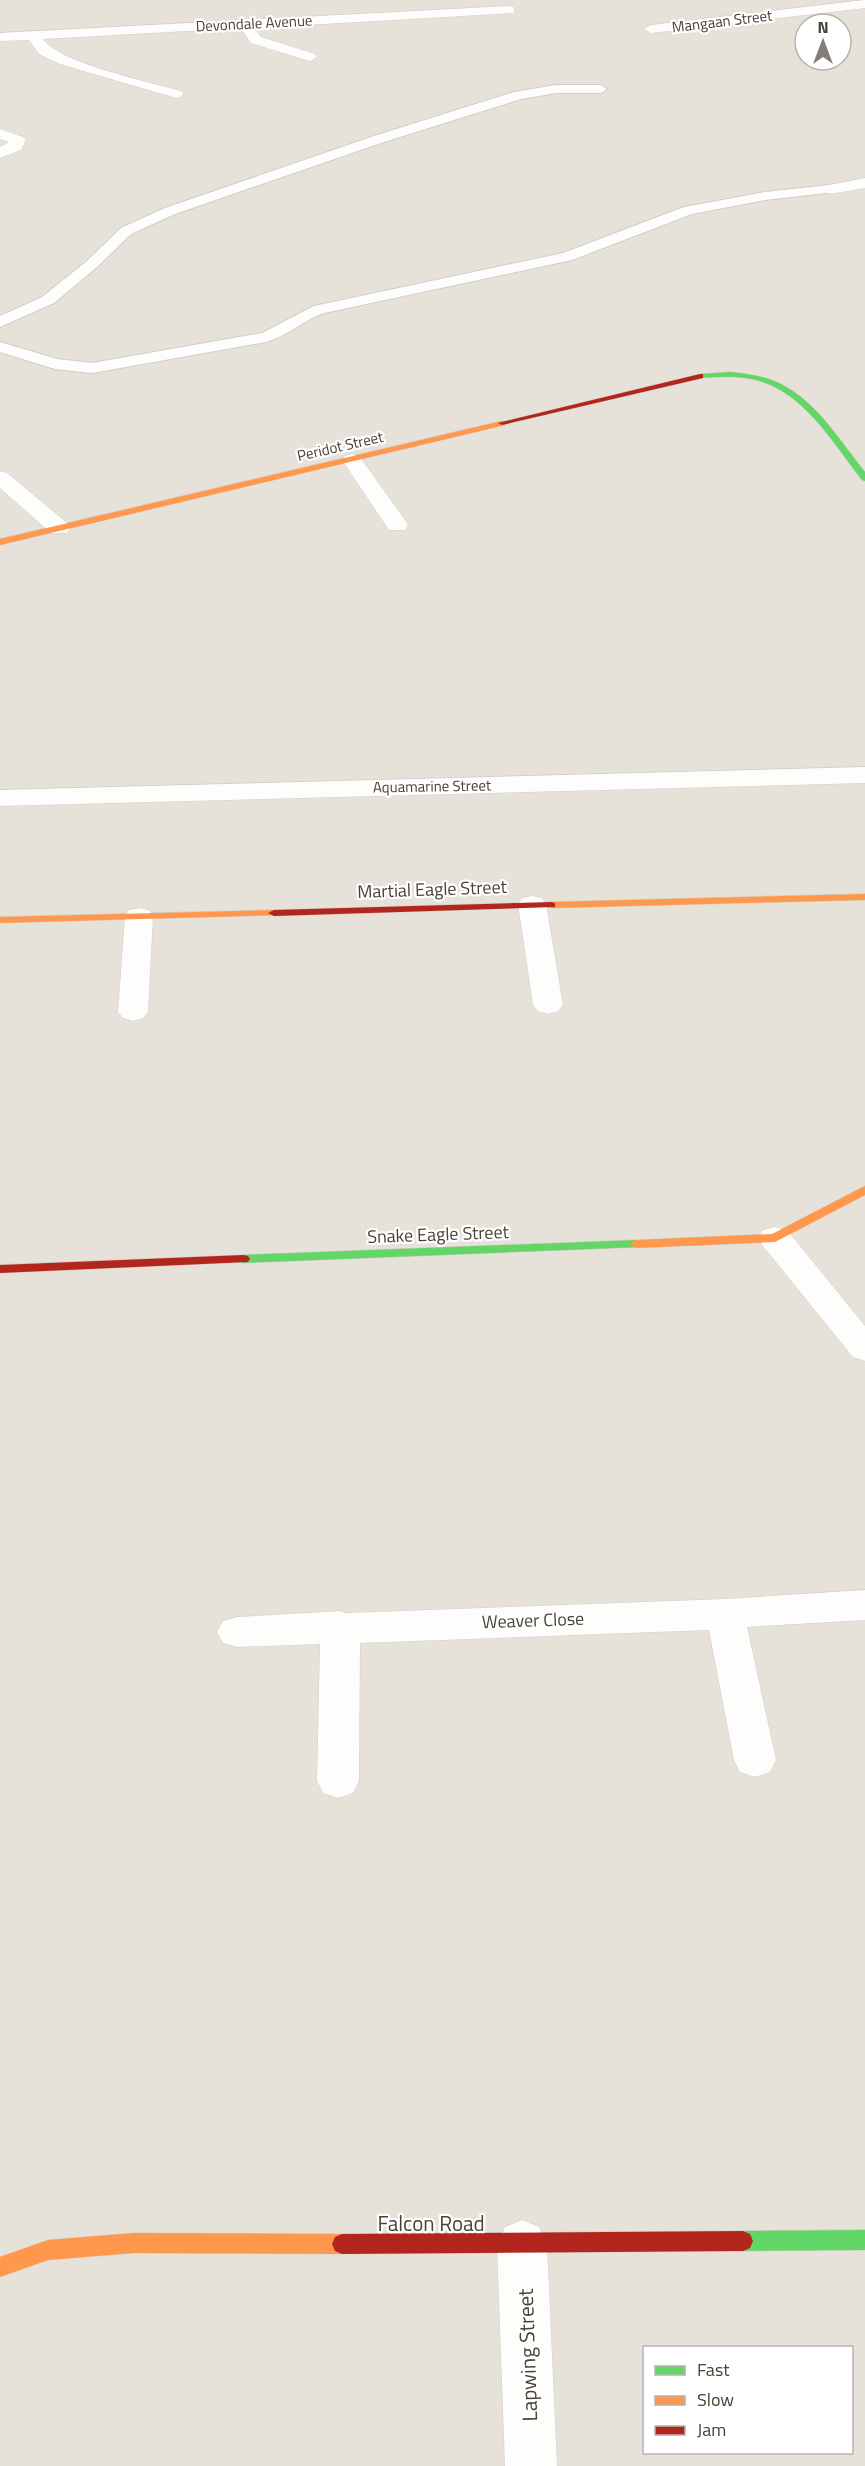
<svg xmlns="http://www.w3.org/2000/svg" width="865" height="2466" viewBox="0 0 865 2466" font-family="'Titillium Web',sans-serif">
<rect width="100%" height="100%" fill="#f3f0ec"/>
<path fill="#e7e2d9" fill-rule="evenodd" d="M0,0h865v2466h-865zM805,24h36v36h-36zM644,2348h208v104h-208z"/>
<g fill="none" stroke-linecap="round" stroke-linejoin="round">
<g stroke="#d1cec9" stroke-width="2">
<g id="lane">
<polygon points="556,85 601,85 607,89 601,93 556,93 521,99 384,142 175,214 131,234 97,267 54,303 0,327 0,316 42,297 87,261 121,228 165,208 374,136 514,92"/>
<path d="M830,185l7,4 -2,3 -70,8 -73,14 -120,46 -248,53c-21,7 -36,23 -58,29l-174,31 -37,-4 -55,-17v-10l57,17 35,4 170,-30 52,-27 249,-53 121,-46 81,-15z"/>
</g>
</g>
<g stroke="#d1cec9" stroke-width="1">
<g id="street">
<polygon points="865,0 865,8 651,33 644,29 651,25"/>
<path d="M509,6l5,1v6l-260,15 7,9 54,17 2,3 -7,4 -59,-18 -10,-15 -198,11c16,24 107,43 138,52l2,3 -2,3 -5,1 -116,-34 -21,-10 -10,-14 -29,1v-8z"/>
<polygon points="0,129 23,137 26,140 21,150 0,158 0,147 9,142 0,139"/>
<polygon points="865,178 865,188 830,194 822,189 824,186"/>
<polygon points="352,454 359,456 405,520 408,525 405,530 389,530 342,460 345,456"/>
<polygon points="0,471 7,473 67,523 70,528 67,533 51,533 0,488"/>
<polygon points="865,767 865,783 0,806 0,790"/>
<polygon points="532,896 542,898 546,904 563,1005 558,1011 548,1014 538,1011 533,1005 518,904 522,898"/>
<polygon points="139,908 149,910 153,916 148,1012 143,1018 133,1021 123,1018 118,1012 125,916 129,910"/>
<polygon points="775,1227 787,1230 865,1326 865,1361 853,1357 763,1246 758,1238 763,1230"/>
<polygon points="865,1590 865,1620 747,1627 776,1760 770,1772 755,1777 740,1772 734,1760 709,1630 360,1643 359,1781 353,1793 338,1798 323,1793 317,1781 320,1644 237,1647 223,1643 217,1632 223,1621 237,1617 340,1611 346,1613 725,1599"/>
<polygon points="522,2220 539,2227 547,2244 557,2466 505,2466 497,2244 505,2227"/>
</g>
</g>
<g stroke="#d4cec4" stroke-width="1">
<g id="fast">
<path d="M731,372c17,2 34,4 50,12 36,18 60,58 84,88v9l-3,-1c-29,-37 -58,-88 -106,-100 -19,-5 -38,-3 -56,-2l-4,-2 4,-2z"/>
<polygon points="636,1240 643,1244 641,1247 243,1263 236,1259 243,1255"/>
<polygon points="865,2230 865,2250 743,2251 736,2248 733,2241 736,2234 743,2231"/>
</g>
</g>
<g stroke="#d4cec4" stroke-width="1">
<g id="slow">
<polygon points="502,421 506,423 505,425 0,545 0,539"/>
<polygon points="865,894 865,900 551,908 545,905 551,902"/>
<polygon points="274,910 280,913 278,915 0,923 0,917"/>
<polygon points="865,1186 865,1195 775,1242 636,1248 629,1244 636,1240 772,1234"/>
<polygon points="134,2233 342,2234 349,2237 352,2244 349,2251 342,2254 134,2253 48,2260 0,2277 0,2257 48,2240"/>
</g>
</g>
<g stroke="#d4cec4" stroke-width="1">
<g id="jam">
<polygon points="700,374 703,374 703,378 502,425 498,423"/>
<polygon points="551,902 555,903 555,907 274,916 268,913 274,910"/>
<polygon points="243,1255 248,1256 250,1259 248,1262 0,1273 0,1265"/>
<polygon points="743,2231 750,2234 753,2241 750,2248 743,2251 342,2254 335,2251 332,2244 335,2237 342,2234"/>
</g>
</g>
<use href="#lane" fill="#fdfdfc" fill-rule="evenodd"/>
<use href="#street" fill="#fdfdfc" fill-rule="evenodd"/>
<use href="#fast" fill="#63d668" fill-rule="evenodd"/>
<use href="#slow" fill="#ff974d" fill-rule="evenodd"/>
<use href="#jam" fill="#b3261e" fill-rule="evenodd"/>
</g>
<g text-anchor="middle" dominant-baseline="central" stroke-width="4.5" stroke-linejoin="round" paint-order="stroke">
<g font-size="15" fill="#4a4136" stroke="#fff">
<text transform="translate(722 21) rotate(-7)">Mangaan Street</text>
<text transform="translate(254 23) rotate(-3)">Devondale Avenue</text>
<text transform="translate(340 446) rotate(-13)">Peridot Street</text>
<text transform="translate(432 786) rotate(-1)">Aquamarine Street</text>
</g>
<g font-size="18" fill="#4a4136" stroke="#fff">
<text transform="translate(432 889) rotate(-2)">Martial Eagle Street</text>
<text transform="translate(438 1234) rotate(-2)">Snake Eagle Street</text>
<text transform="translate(533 1620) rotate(-2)">Weaver Close</text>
</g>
<g font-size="21" fill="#4a4136" stroke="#fff">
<text x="431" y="2223">Falcon Road</text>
<text transform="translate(527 2355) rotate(-92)">Lapwing Street</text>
</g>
</g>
<rect x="643" y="2346" width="210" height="108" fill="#ffffff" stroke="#b7b3af" stroke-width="1.5"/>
<rect x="655" y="2366" width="30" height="9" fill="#63d668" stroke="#b7b3af" stroke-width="1.5"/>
<text x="697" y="2376" font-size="18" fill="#4a4136">Fast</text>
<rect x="655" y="2396" width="30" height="9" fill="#ff974d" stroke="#b7b3af" stroke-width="1.5"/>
<text x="697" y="2406" font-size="18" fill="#4a4136">Slow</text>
<rect x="655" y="2426" width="30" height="9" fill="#b3261e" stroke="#b7b3af" stroke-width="1.5"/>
<text x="697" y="2436" font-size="18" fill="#4a4136">Jam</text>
<g transform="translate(823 42)"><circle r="28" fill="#ffffff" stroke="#b7b3af" stroke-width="1.5"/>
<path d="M0-4.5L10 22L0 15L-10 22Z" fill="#857e76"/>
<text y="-9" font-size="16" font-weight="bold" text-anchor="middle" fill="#4a4136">N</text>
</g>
</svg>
